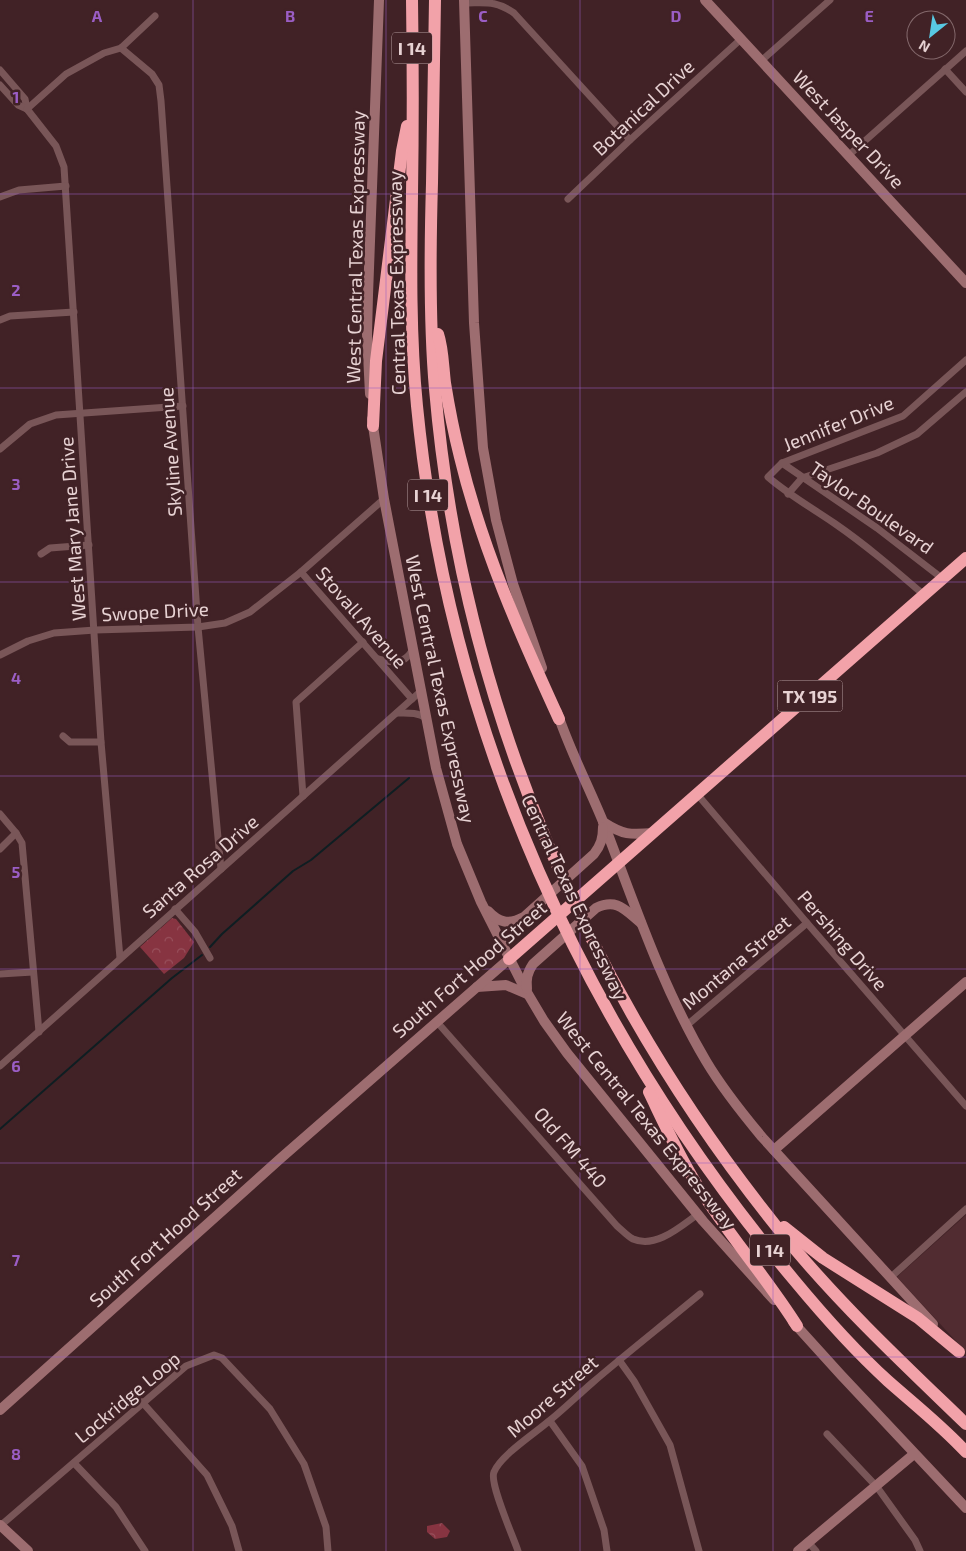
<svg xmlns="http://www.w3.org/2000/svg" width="966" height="1551" viewBox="0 0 966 1551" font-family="'Exo 2',sans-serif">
<defs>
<pattern id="park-crowns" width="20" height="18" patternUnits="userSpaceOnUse" patternTransform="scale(1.25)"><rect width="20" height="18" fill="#873441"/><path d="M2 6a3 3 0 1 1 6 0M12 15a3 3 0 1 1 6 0" fill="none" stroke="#98505c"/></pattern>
</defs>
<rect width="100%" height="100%" fill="#412226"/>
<polygon fill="#512c31" points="966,1215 966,1352 897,1277"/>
<g fill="url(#park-crowns)">
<polygon points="172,918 176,919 194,942 184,958 164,974 140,947"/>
<polygon points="442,1523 450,1531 447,1537 435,1539 427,1532 427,1526"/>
</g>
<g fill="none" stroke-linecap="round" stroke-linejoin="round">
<g stroke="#0e1e22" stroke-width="2">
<polyline points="210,947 222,934 293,871 311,860 409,778"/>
<polyline points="0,1129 172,978 202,955"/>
</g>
<g stroke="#795658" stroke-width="7">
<path d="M464,3c22,0 31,-3 50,10l116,127"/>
<polyline points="121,48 152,74 159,85 161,101 198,627 221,869"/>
<polyline points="761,61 830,0"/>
<polyline points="945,69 966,92"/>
<polyline points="0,70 25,99 27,109 56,146 64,167 101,742 120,958"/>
<polyline points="0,85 18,105 27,109"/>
<polyline points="27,109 66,74 104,53 121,48 155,16"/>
<polyline points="849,155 966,51"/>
<polyline points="0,197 19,190 66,186"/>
<polyline points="568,199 630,140 741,39"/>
<polyline points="0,320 10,316 74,312"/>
<polyline points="0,449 30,424 56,415 183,406"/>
<polyline points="782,463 877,528 943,579"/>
<polyline points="788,494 802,478 877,453 917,434 966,392"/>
<polyline points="41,554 50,548 89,545"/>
<polyline points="301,572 412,699"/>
<path d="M924,595c-29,-25 -58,-50 -90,-72 -22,-15 -45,-28 -66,-46l14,-14 121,-47 63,-56"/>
<polyline points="0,655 28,641 54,633 95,630 198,627 225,623 250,612 301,572 384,499"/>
<path d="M378,659c15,4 25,6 34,-8"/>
<path d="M397,713c10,0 21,-1 29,5"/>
<polyline points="63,736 70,742 101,742"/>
<polyline points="697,794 807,923 966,1106"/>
<polyline points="303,796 296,702 363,642"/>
<polyline points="0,814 16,833 22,843 39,1032"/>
<polyline points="0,849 16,833"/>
<polyline points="175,909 195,932 210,958"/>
<polyline points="0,974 33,972"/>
<path d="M437,1022l180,204c5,4 10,10 16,13 23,10 48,-13 65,-25"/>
<polyline points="686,1026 807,923"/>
<polyline points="0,1066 421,691"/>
<polyline points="890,1278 966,1209"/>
<polyline points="619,1360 634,1381 670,1445 699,1551"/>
<polyline points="142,1402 207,1475 232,1526 239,1551"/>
<polyline points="550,1421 582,1466 604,1530 607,1551"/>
<polyline points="827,1434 877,1487 915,1540 920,1551"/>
<polyline points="74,1463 116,1507 145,1551"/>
<polyline points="0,1526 186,1366 214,1355 222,1358 270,1409 304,1464 326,1527 328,1551"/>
<polyline points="809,1543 816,1551"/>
<path d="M518,1551c-5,-15 -29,-68 -24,-79 7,-17 40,-38 55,-51 15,-12 28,-25 43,-38 35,-30 72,-59 108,-89"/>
</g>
<g stroke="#9d6d70" stroke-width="10">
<polyline points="464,0 474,323 483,448 496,520 513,584 542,668"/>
<polyline points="705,0 966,283"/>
<polyline points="370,394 367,334 368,295 379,0"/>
<polyline points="372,419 384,499 436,768 457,844 481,902 525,989 544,1021 567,1053 703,1221 774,1300"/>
<path d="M557,712c13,39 32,75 47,112 31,81 58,163 102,237 16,27 36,52 56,76l171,187"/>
<path d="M603,822c20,13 27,13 50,11"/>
<path d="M488,911c11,12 21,14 36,6l70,-63c7,-9 9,-16 9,-27"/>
<polyline points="477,987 506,985 527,994"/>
<path d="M527,989c-1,-10 0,-16 6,-25l63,-56c21,-10 29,2 45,15"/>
<polyline points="774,1150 966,982"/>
<polyline points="793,1322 841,1375 966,1508"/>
<polyline points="0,1410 281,1158 509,959"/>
<polyline points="0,1525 28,1551"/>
<polyline points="798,1551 914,1454"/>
</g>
<g stroke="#f2a2a9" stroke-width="12">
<path d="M412,0c1,65 1,130 0,195 -1,70 -2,141 5,211 32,327 167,623 377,874 29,35 60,70 94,101 26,23 54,45 78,71"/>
<path d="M435,0c-1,61 -2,122 -3,183 -2,68 -3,138 3,206 27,317 156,614 359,859 53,63 113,119 172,176"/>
<path d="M438,334c5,15 5,33 7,49 4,25 9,50 15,74 22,91 60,177 99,262"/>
<polyline points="373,426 376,361 402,151 407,126"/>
<polyline points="509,959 966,558"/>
<path d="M649,1092c14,29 28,60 45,88 31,51 71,95 103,146"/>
<polyline points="784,1227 823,1258 918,1318 959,1352"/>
</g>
</g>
<path fill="none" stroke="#9b5ec5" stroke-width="1" stroke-opacity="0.55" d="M193,0v1551M386,0v1551M580,0v1551M773,0v1551M0,194h966M0,388h966M0,582h966M0,776h966M0,969h966M0,1163h966M0,1357h966"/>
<g text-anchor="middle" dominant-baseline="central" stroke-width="5" stroke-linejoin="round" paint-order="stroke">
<g fill="#412226" stroke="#b59d9f" stroke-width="1">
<rect x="392" y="32.5" width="40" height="31" rx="4"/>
<rect x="408" y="479.5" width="40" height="31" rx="4"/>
<rect x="777.5" y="680.5" width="65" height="31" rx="4"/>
<rect x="750" y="1234.5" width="40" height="31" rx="4"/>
</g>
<g font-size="18" font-weight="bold" fill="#e7d2d3">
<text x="412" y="48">I 14</text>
<text x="428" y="495">I 14</text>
<text x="810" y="696">TX 195</text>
<text x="770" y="1250">I 14</text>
</g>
<g font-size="19" fill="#e7d2d3" stroke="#412226">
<text transform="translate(643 107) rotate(-43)">Botanical Drive</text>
<text transform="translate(849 129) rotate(47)">West Jasper Drive</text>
<text transform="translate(355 247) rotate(-89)">West Central Texas Expressway</text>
<text transform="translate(396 283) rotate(-91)">Central Texas Expressway</text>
<text transform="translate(838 423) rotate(-22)">Jennifer Drive</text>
<text transform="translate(170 452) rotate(-94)">Skyline Avenue</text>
<text transform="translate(872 507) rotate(35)">Taylor Boulevard</text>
<text transform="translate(72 529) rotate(-94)">West Mary Jane Drive</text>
<text transform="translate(155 611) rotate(-3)">Swope Drive</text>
<text transform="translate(362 617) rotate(49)">Stovall Avenue</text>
<text transform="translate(441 689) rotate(78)">West Central Texas Expressway</text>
<text transform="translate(200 866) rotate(-41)">Santa Rosa Drive</text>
<text transform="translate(575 897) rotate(65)">Central Texas Expressway</text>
<text transform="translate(843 940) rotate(49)">Pershing Drive</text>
<text transform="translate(736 962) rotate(-40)">Montana Street</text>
<text transform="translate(469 969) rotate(-41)">South Fort Hood Street</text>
<text transform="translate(647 1120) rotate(51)">West Central Texas Expressway</text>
<text transform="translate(571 1147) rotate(49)">Old FM 440</text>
<text transform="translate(165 1237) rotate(-42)">South Fort Hood Street</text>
<text transform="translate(552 1396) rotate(-41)">Moore Street</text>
<text transform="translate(127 1397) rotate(-40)">Lockridge Loop</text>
</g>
</g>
<g font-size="16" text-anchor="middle" font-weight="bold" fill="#9b5ec5" stroke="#412226" stroke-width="5" stroke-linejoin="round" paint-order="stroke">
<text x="97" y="22">A</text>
<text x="290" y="22">B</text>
<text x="483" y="22">C</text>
<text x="676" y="22">D</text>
<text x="869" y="22">E</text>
<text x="16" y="103">1</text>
<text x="16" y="296">2</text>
<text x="16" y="490">3</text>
<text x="16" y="684">4</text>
<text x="16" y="878">5</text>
<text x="16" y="1072">6</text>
<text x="16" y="1266">7</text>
<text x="16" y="1460">8</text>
</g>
<g transform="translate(931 35) rotate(210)"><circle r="24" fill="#412226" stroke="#83686b"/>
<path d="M0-4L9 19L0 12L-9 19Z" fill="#58c9e3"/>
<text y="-8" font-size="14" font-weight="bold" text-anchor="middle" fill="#e7d2d3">N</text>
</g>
</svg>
